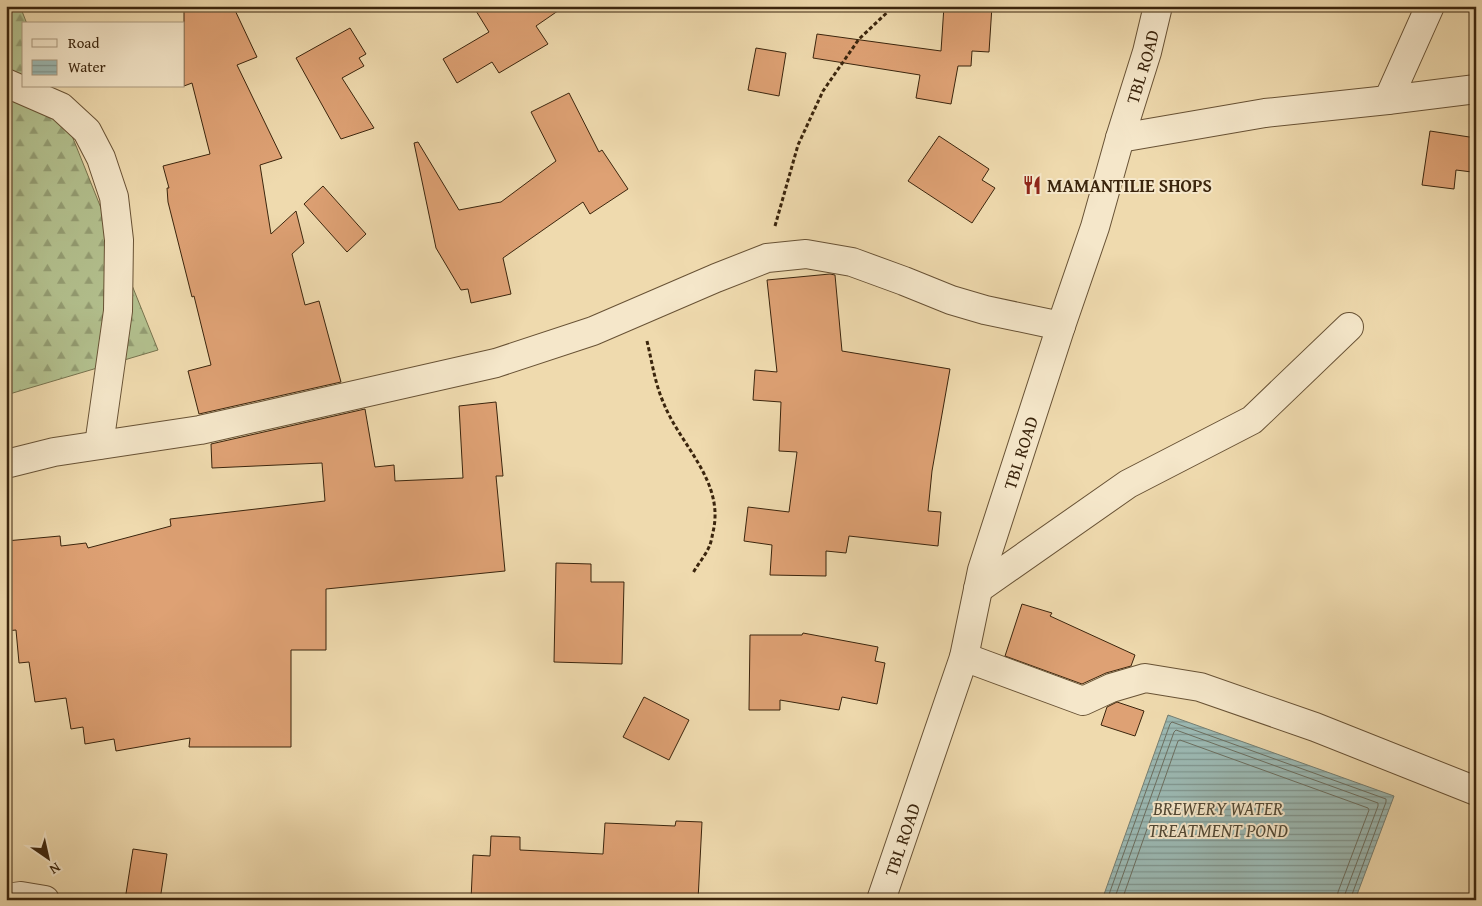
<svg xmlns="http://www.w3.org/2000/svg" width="1482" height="906" viewBox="0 0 1482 906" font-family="'Gentium Book Plus',serif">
<defs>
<pattern id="forest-firs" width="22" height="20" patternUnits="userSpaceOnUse" patternTransform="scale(1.25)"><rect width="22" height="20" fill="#b3c18f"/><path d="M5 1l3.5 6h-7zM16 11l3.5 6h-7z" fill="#939d73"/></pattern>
<pattern id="water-rules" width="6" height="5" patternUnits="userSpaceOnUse" patternTransform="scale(1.25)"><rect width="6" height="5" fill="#9cb9b3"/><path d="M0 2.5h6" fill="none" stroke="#809690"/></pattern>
</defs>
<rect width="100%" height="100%" fill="#efdaae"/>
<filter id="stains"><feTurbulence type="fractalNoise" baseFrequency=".004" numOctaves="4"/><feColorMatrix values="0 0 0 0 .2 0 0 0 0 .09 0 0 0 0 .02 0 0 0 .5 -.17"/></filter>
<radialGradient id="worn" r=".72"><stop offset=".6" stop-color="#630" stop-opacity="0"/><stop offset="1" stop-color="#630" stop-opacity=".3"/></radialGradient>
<polygon fill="url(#forest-firs)" stroke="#77734e" points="6,6 20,6 27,24 24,24 24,86 52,86 158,350 6,395"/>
<polygon fill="url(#water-rules)" stroke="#757e71" points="1168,715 1394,796 1355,900 1102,900"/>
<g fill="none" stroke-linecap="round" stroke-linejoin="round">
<g stroke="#6c6f60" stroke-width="1">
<polyline points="1107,900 1170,724 1172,722 1386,799 1386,802 1350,900"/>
<polyline points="1114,900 1174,732 1176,730 1378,803 1378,806 1345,894 1344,900"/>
<polyline points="1122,900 1178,741 1180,740 1368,808 1369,810 1338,892 1337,900"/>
</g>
</g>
<g fill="#dea174" stroke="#3b250d">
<polygon points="184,6 233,6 257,57 237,65 282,158 260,165 271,234 296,211 304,243 292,254 305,305 319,301 341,382 199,414 188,371 211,365 194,296 192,297 168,202 167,188 169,188 163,166 210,154 192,83 184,86"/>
<polygon points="473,6 565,6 536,26 548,44 499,73 492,62 457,83 443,59 489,32"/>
<polygon points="944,6 992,6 989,52 972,51 971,66 958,66 951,104 916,98 920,75 813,58 817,34 941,51"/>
<polygon points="350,28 366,54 359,58 364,66 342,78 374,128 341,139 296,58"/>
<polygon points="756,48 786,53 779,96 748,90"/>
<polygon points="569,93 599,152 602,150 628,189 590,214 583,202 503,258 511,294 471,303 468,289 461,290 436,248 414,143 418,142 459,210 501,202 556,161 531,112"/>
<polygon points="1430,131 1476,138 1472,172 1456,170 1454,189 1422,185"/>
<polygon points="939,136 989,169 982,180 995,188 972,223 908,181"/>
<polygon points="323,186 366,234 347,252 304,204"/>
<polygon points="830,274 835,275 842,351 950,369 932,471 928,511 941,512 938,546 849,536 846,553 826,551 826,576 770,575 772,545 744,541 748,507 789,512 797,452 779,451 781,402 753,400 755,370 777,372 767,280"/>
<polygon points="496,402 503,476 496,476 505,571 326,589 326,650 291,650 291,747 189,747 190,738 116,751 114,739 85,744 83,727 71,729 66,698 35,702 29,662 19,663 16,630 6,631 6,541 60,536 61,546 86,543 88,548 171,526 170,519 325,501 322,463 212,468 211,444 365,409 375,467 394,465 395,481 463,478 459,406"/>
<polygon points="556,563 591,564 591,582 624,582 622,664 554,662"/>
<polygon points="1022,604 1052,613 1050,616 1135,655 1131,666 1106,673 1082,684 1005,656"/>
<polygon points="803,633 878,647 875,661 885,663 877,704 842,697 839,710 780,700 780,710 749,710 750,635 802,635"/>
<polygon points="644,697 689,720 669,760 623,737"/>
<polygon points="1117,702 1144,711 1135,736 1101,725 1107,707"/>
<polygon points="676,821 702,822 698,900 471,900 473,855 490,856 491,836 520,837 520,850 603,854 605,823 675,826"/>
<polygon points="133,849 167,854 160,900 125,900"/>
</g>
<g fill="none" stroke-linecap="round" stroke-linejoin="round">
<g stroke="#685235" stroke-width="30">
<g id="minor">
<polyline points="6,83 61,107 87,131 101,158 114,197 119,240 118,311 99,445"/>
<polyline points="1388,100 1430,6"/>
<polyline points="1120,138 1265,113 1388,100 1476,89"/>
<polyline points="6,464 54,452 200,430 496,363 593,331 716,278 767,258 806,254 852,262 904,281 951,300 985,310 1061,326"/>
<polyline points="978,589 1128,484 1252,420 1349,327"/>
<polyline points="964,657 1083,701 1111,688 1145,678 1200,687 1315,727 1476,791"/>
<polyline points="6,898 21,896 45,900"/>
<path id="s1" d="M881,900l83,-243 18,-87 79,-244 34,-99 25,-89 27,-86 11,-46"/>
</g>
</g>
<g stroke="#3b250d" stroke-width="3" stroke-dasharray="4 2.5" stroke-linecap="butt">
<polyline points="775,226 798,145 823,91 859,39 894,6"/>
<path d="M647,341c5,21 8,43 17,63 17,42 61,78 49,128 -1,5 -2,11 -4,15 -4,9 -11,17 -16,26"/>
</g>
<use href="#minor" stroke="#f5e7ca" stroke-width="28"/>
</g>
<defs>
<g id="restaurant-bare" transform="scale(1.5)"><path d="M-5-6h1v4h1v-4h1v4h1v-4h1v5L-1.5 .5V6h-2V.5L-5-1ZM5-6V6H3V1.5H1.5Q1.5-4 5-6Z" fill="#8f2418" stroke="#f5e7ca" stroke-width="2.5" paint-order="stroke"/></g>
</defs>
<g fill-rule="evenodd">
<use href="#restaurant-bare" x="1032" y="185"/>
</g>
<g text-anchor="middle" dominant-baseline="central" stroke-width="4" stroke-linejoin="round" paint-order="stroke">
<g font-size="18" fill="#3b250d" stroke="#f5e7ca">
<text stroke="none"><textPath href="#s1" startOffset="874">TBL ROAD</textPath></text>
<text stroke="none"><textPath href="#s1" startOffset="469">TBL ROAD</textPath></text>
<text stroke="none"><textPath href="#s1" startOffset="64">TBL ROAD</textPath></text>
</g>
<g font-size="18" font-weight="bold" fill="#3b250d" stroke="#f5e7ca" text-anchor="start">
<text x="1047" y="185">MAMANTILIE SHOPS</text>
</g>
<g font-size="19" font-style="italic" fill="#534a36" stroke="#f5e7ca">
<text x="1218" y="808">BREWERY WATER<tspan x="1218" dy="22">TREATMENT POND</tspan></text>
</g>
</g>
<rect width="1482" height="906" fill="none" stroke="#efdaae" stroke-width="25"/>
<rect x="8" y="8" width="1467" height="891" fill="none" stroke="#3b250d" stroke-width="2.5"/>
<rect x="12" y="12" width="1457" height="881" fill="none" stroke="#3b250d"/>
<rect x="22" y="22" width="162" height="65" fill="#f5e7ca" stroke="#ab997e"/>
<rect x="32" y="39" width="25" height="8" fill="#f5e7ca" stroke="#ab997e"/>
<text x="68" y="48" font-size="15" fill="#3b250d">Road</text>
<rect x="32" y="60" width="25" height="15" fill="url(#water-rules)" stroke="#ab997e"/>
<text x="68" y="72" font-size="15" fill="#3b250d">Water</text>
<g transform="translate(48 858) rotate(146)" stroke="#f5e7ca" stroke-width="4" paint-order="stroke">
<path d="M0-4L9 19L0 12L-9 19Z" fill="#3b250d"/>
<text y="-8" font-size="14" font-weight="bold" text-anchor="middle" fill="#3b250d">N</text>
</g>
<rect width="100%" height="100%" filter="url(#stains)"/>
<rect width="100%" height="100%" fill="url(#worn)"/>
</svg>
